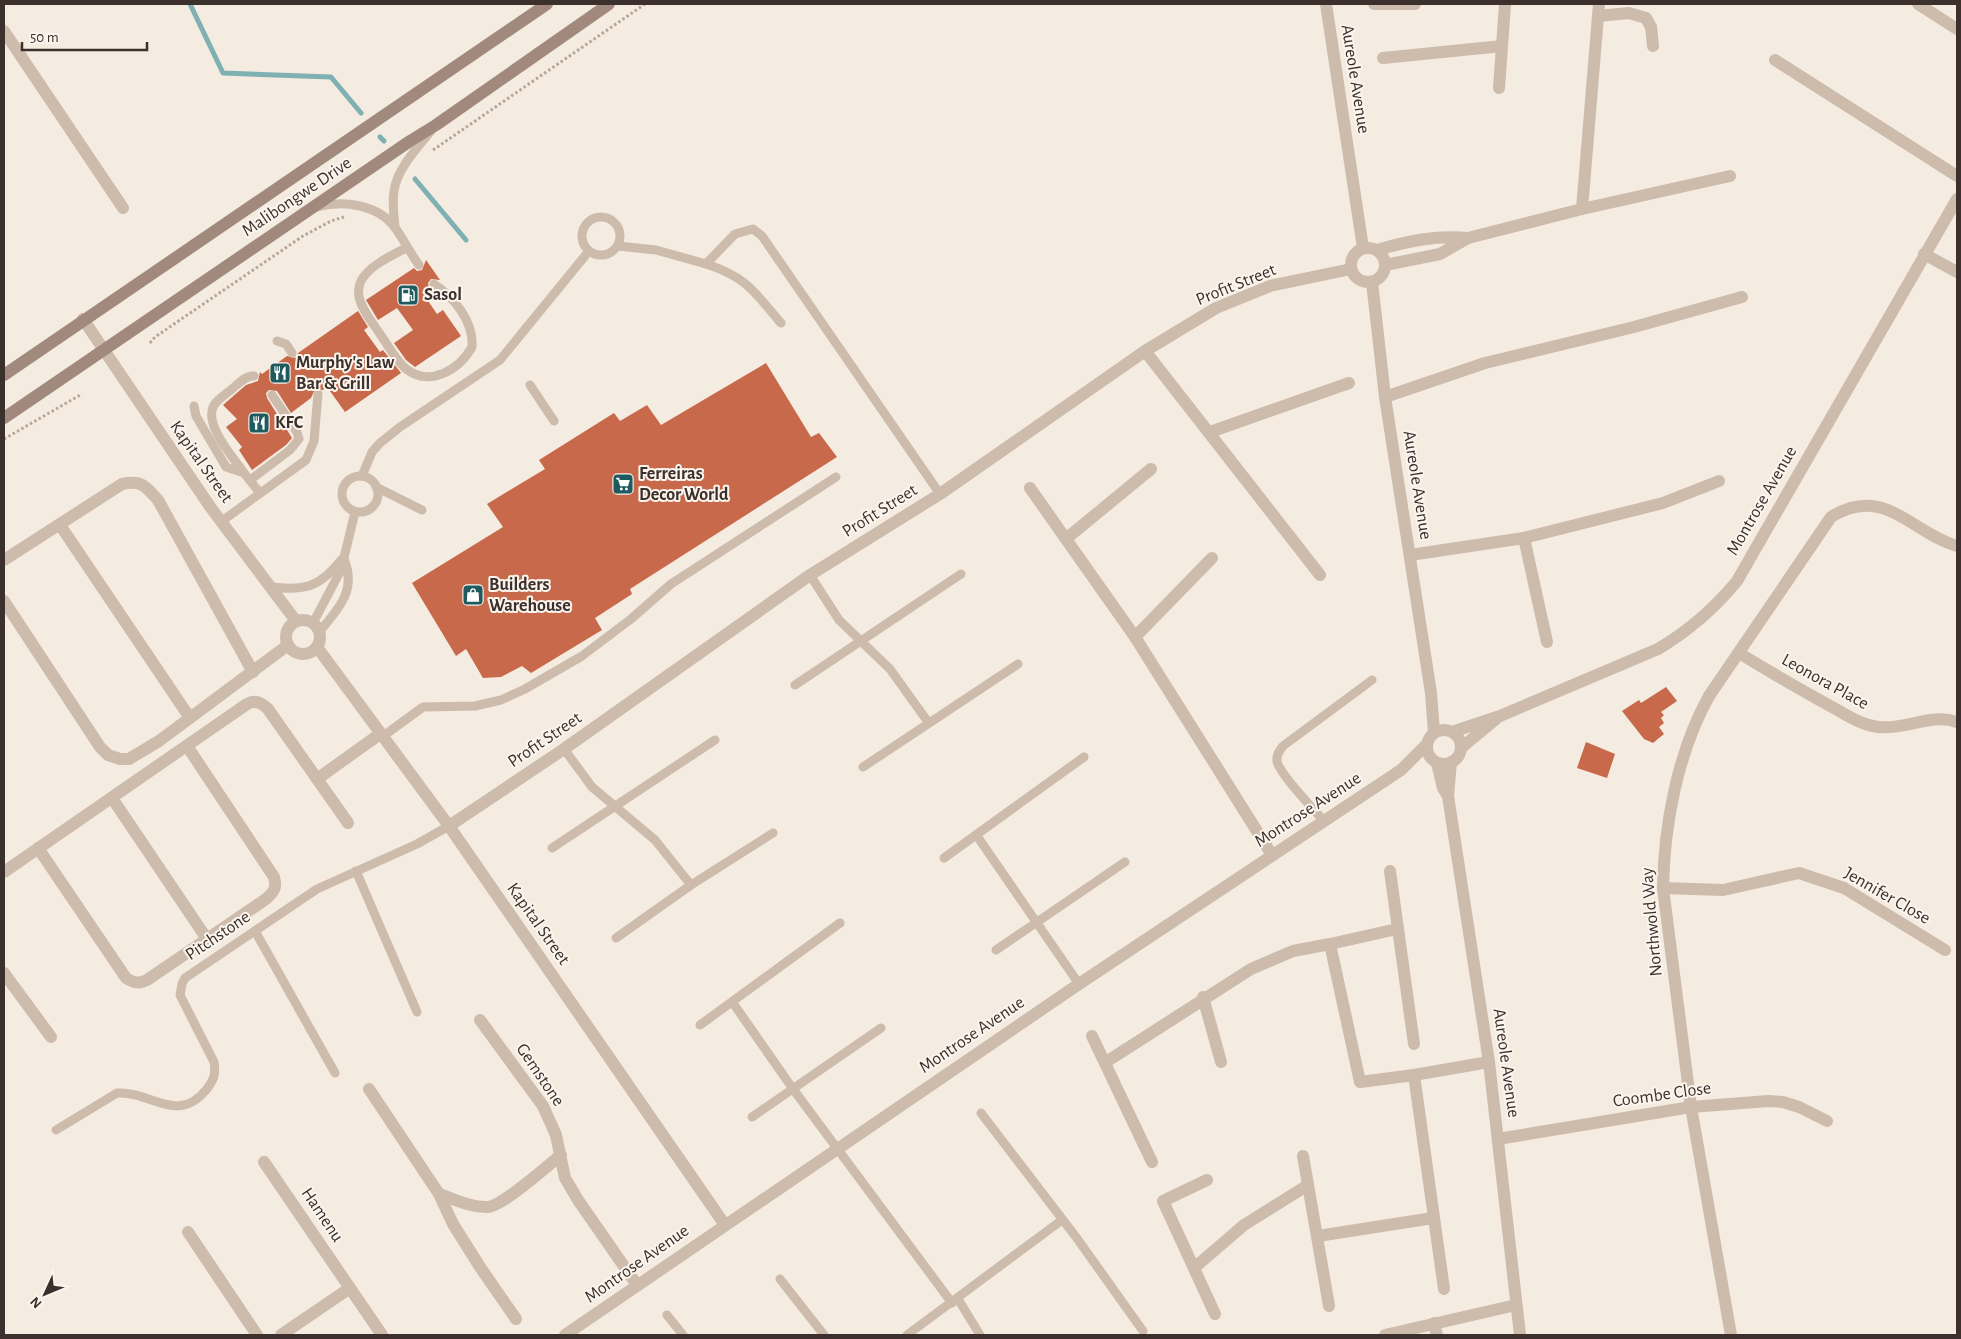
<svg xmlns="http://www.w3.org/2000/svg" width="1961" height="1339" viewBox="0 0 1961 1339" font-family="'Alegreya Sans',sans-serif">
<rect width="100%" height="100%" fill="#f4ebe1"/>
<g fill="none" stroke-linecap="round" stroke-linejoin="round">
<g stroke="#7fb0b2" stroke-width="5">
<polyline points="190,4 223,73 331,77 361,113"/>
<polyline points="380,137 384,141"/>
<polyline points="415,179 466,240"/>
</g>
</g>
<g fill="#c8694b">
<polygon points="426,260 440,280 431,279 428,283 429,288 422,292 437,314 443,310 461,336 415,367 406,360 394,343 413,330 397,308 378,320 366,300 414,268 417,271 422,270"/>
<polygon points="358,311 368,327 364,330 380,352 383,350 401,373 345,412 327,387 323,390 315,389 311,398 291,413 277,391 269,390 266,393 267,398 292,438 286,445 252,470 239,450 242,447 226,427 237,419 223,405 246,385 258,381 260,372 262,374 287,356 295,358 298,353"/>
<polygon points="766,363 811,437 819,433 837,457 630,589 632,594 595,618 602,630 531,673 522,666 501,677 483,678 466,649 456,656 412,583 503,527 487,504 545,469 539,460 614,413 620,421 647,405 661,425"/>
<polygon points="1666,687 1677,701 1661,712 1664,715 1661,718 1664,723 1659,727 1664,734 1653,743 1644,739 1622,711 1639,700 1641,703"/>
<polygon points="1586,742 1615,754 1607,778 1577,768"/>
</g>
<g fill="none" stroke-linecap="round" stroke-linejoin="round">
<g stroke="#b9a596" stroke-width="3" stroke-dasharray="2.5 2.5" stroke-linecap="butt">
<polyline points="433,150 645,4"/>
<polyline points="150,343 155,337 303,236 331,221 344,217"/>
<polyline points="4,439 82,394"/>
</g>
<g stroke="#cdbbac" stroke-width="9">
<path d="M317,207c26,-7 62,-3 79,22 8,11 14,24 23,36"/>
<circle cx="601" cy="236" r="19"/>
<path d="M395,227c-1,-11 -3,-24 -1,-36 3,-22 23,-43 37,-60"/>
<polyline points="618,246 656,250 706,264 735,234 753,229 762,236 940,494"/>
<path d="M406,248c-15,8 -34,16 -44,31 -3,5 -4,13 -3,18 3,14 14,26 21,37 8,11 15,25 25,34 24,20 54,2 67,-21 2,-25 -18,-50 -38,-63"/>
<path d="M706,264c41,13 48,28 75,59"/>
<polyline points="277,341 286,344 292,353"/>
<polyline points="530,385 554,421"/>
<polyline points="194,406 196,416 226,467 244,473 260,493"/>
<path d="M244,473c-11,-16 -41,-49 -30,-68 4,-6 12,-11 18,-16 6,-5 14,-14 22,-13"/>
<polyline points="362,476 372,452 380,443 400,427 500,360 589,251"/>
<circle cx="360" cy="494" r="18"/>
<polyline points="250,480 290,450 299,439 297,432 272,395"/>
<polyline points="376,487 422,510"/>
<polyline points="222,521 306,460 314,441 318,394"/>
<polyline points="810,575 839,620 890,669 928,722"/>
<path d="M271,587c35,4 49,0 71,-28"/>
<polyline points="313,623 341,570 355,512"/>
<path d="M320,631c19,-23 37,-41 24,-72"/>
<polyline points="795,685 961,574"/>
<polyline points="382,737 423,707 475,706 501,700 525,689 582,656 631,619 671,584 836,477"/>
<polyline points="564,749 592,787 655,840 691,885 773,833"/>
<polyline points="863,767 1018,664"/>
<path d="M1324,821c-9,-10 -46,-49 -47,-60 -1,-6 3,-11 6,-15l89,-66"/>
<polyline points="977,836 1079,984"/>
<polyline points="552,848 715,740"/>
<polyline points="944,858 1084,757"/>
<polyline points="356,871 417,1012"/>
<polyline points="255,931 335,1073"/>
<polyline points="616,938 691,885"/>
<polyline points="996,950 1125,862"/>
<polyline points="733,1003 793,1089 952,1303"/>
<polyline points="700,1025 840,923"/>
<polyline points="981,1113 1076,1237 1143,1331"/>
<polyline points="752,1117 881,1028"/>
<path d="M56,1130l61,-37c35,-2 60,32 89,-3 8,-10 10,-16 8,-28l-34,-67 2,-11 3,-6 132,-89 100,-45 32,-18"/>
<polyline points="780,1279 824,1335"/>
<polyline points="958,1299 980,1335"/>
<polyline points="667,1315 683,1335"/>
<polyline points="907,1335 1062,1220"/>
</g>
<g stroke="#cdbbac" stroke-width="12">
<polyline points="1326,4 1363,248"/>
<polyline points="1374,4 1415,4"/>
<polyline points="1918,4 1957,29"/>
<polyline points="1598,16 1629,13 1646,18 1651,27 1653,46"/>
<polyline points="4,31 123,208"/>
<polyline points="1383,58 1502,46"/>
<polyline points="1775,60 1957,176"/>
<polyline points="1499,88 1505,4"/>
<polyline points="1582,209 1599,4"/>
<polyline points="1468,238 1582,209 1730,176"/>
<circle cx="1368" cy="265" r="17"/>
<path d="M1377,250c31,-9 59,-15 91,-12l-28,16 -55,11"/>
<polyline points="1924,254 1957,272"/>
<polyline points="1372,282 1385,397 1431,693 1434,732"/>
<polyline points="83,319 211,508 296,621"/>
<polyline points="1145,351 1320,575"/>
<polyline points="1385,397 1485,363 1634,327 1742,297"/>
<polyline points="1210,432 1349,383"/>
<polyline points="1030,488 1135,637 1272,855"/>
<polyline points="60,525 190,718"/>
<polyline points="1067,538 1151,469"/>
<polyline points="1524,538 1547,642"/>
<polyline points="1410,555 1524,538 1663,503 1719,481"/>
<path d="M4,560l118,-76c20,-4 23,2 36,16l95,172"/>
<polyline points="4,601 100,747 108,755 120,759 129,759 159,741 288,645"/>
<circle cx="303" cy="637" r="17"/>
<polyline points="1135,637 1212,558"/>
<polyline points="317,647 449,826 725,1225"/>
<path d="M1739,653c31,19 62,37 93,54 15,8 29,18 46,20 28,3 52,-14 79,-5"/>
<circle cx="1444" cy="747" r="17"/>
<path d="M1452,732l48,-16 158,-67c32,-19 56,-40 79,-68l220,-382"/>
<polyline points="1461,748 1496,719"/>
<polyline points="1437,763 1443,788 1448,796 1489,1062 1520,1335"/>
<polyline points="317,779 380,734"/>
<polyline points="1448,796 1451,762"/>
<polyline points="112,798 207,939"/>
<polyline points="449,826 564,749 810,575 940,494 1145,351 1216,308 1270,286 1351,269"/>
<path d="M38,848l88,130c8,5 13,6 21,2l119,-81c8,-7 11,-11 8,-22l-87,-131"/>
<polyline points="1390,871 1414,1044"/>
<path d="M4,872l243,-168c8,-5 15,-1 21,5l80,114"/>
<polyline points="1663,888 1723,890 1799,873 1844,888 1945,950"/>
<polyline points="1397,929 1330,944 1360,1082 1414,1075 1489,1062"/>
<polyline points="4,973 51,1037"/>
<polyline points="1203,997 1221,1062"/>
<polyline points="480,1020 543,1106 556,1135 565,1178 578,1200 637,1285"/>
<polyline points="1092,1036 1152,1162"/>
<polyline points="1106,1062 1251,969 1293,951 1330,944"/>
<polyline points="1414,1075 1444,1289"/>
<polyline points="369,1089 439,1194 453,1224 480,1267 516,1319"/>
<polyline points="1498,1139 1691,1107 1768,1101 1783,1102 1799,1107 1827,1121"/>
<polyline points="1303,1156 1329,1306"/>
<polyline points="264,1162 382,1335"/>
<polyline points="1207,1180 1163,1201 1215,1314"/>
<path d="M439,1194c15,5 33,14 49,13 16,-2 58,-40 73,-52"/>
<polyline points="188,1232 257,1335"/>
<polyline points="1318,1236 1433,1218"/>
<polyline points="1194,1268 1244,1225 1308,1185"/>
<polyline points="1434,1323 1437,1335"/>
<polyline points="281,1335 350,1288"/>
<polyline points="565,1335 1079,984 1401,770 1427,744"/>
<polyline points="1385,1335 1516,1305"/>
<path d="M1731,1335l-40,-228 -28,-219c1,-64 15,-136 46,-192l122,-179c53,-33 79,15 126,29"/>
</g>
<g stroke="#a18a7d" stroke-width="12">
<polyline points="4,375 547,4"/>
<polyline points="4,418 410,141 436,125 609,4"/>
</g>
</g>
<defs>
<g id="fuel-square" transform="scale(1.125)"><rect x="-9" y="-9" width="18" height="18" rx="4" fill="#1f5a5e" stroke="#fbf5ee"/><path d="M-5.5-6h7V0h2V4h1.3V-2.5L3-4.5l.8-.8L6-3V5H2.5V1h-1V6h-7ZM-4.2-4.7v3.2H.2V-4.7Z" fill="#fff"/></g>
<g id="restaurant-square" transform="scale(1.125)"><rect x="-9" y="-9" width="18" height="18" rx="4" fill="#1f5a5e" stroke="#fbf5ee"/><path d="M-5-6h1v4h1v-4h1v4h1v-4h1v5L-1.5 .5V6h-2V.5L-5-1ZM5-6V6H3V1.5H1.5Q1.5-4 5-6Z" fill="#fff"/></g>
<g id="supermarket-square" transform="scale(1.125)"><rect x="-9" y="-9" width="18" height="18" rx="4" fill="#1f5a5e" stroke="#fbf5ee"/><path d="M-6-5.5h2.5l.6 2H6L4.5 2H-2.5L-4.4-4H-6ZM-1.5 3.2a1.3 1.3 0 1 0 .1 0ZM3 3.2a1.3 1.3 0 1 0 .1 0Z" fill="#fff"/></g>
<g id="shop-square" transform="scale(1.125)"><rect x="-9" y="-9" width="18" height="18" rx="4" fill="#1f5a5e" stroke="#fbf5ee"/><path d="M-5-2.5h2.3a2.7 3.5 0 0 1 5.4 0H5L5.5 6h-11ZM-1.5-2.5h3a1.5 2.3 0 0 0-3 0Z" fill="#fff"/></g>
</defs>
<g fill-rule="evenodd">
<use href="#fuel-square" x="408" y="295"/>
<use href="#restaurant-square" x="280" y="373"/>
<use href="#restaurant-square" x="259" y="423"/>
<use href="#supermarket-square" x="623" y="484"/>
<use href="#shop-square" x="473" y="595"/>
</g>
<g text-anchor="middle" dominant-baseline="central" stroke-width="4" stroke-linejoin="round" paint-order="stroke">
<g font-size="18" fill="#3b302b" stroke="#fbf5ee">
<text transform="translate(1355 79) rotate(81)">Aureole Avenue</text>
<text transform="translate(297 197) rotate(-34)">Malibongwe Drive</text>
<text transform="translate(1236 285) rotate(-22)">Profit Street</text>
<text transform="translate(201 462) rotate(55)">Kapital Street</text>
<text transform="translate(1417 485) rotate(81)">Aureole Avenue</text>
<text transform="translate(1762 501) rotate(-60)">Montrose Avenue</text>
<text transform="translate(880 511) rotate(-32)">Profit Street</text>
<text transform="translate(1825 682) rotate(29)">Leonora Place</text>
<text transform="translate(545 740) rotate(-34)">Profit Street</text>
<text transform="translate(1308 810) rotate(-33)">Montrose Avenue</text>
<text transform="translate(1887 896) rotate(30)">Jennifer Close</text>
<text transform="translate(1652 922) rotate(-95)">Northwold Way</text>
<text transform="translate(538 924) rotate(55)">Kapital Street</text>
<text transform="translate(218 936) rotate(-34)">Pitchstone</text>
<text transform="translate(972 1035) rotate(-34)">Montrose Avenue</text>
<text transform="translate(1506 1063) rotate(82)">Aureole Avenue</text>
<text transform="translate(540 1075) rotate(56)">Gemstone</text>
<text transform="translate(1662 1095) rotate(-8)">Coombe Close</text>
<text transform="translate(322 1215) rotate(56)">Hamenu</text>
<text transform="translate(637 1264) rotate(-35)">Montrose Avenue</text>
</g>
<g font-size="18" font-weight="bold" fill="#3b302b" stroke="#fbf5ee" text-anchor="start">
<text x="424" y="295">Sasol</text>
<text x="296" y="363">Murphy's Law<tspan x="296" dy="21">Bar &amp; Grill</tspan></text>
<text x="275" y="423">KFC</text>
<text x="639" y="474">Ferreiras<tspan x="639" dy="21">Decor World</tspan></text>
<text x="489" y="585">Builders<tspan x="489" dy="21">Warehouse</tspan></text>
</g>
</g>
<rect width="1961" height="1339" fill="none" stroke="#3b302b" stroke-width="10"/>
<g transform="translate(45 1294) rotate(226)" stroke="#fbf5ee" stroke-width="4" paint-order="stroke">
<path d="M0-4L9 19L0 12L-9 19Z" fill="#3b302b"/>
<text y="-8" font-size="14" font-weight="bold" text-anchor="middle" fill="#3b302b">N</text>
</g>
<path d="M22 42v8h125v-8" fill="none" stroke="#3b302b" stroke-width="2.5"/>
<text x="30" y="42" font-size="15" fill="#3b302b" stroke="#fbf5ee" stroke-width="4" paint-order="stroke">50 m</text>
</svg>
